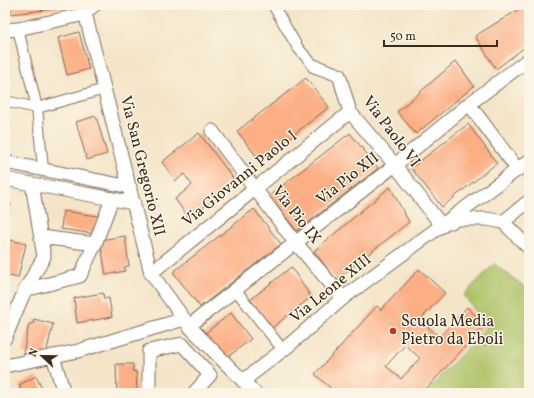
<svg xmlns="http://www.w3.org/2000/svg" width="534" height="398" viewBox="0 0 534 398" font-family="Vollkorn,serif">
<rect width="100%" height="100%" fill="#fcf5e5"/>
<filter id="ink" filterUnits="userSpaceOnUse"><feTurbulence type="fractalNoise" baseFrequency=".025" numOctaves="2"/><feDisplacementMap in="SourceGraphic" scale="8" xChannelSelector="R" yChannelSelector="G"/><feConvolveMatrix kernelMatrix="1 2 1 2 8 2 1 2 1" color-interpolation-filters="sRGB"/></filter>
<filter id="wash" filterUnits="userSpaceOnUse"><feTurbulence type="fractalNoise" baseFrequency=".012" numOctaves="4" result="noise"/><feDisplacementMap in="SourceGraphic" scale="16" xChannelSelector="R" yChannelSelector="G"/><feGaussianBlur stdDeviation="0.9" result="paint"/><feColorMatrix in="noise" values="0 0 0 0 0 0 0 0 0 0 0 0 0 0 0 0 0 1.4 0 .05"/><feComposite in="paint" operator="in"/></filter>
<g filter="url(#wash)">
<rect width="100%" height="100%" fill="#f4e5c9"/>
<polygon fill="#adc267" stroke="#747642" points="494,264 529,290 529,393 434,393 429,389 487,327 464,295"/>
<g id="blocks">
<g fill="#fcae85" fill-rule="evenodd">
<polygon points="10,5 72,5 72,7 11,14"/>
<polygon points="521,8 529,9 529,44 496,69 475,36"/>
<polygon points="79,32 89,69 67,75 58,38"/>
<polygon points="456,61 474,86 416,134 397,112"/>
<polygon points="306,78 329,107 260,161 237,131"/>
<polygon points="96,116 107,154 87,160 76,122"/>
<polygon points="468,124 497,163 442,207 411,168"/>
<polygon points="199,133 236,182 189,218 175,199 192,185 184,174 176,181 162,162"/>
<polygon points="350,133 378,168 297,231 269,196"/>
<polygon points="390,187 409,222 336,280 314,251"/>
<polygon points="5,202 11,204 5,222"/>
<polygon points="254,209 281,244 200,307 173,272"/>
<polygon points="63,211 98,216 95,234 61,229"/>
<polygon points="125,236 129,266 124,267 125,271 106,275 100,240"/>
<polygon points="7,239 26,244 18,278 5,275 5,248"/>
<polygon points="291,267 311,297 272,328 250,300"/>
<path d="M419,269l26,24 -25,27 19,17 28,-30 18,18 -59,64 4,4h-94l-21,-19 62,-68 4,4zM405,345l15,13 -19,21 -15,-13z"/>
<polygon points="103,293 104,299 109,298 112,317 77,323 74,298"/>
<polygon points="231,313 251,339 225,359 203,335"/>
<polygon points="34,319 53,324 45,358 23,353 29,324 33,324"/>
<polygon points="116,364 133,364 133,372 136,371 137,393 117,393"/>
<polygon points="36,376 44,393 15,393 21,390 19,385"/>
</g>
</g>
</g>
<g filter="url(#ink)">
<use href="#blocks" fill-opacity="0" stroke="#7c6b5a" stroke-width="1"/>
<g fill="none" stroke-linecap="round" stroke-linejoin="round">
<g stroke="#7c6b5a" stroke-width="12">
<g id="pedestrian">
<polyline points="273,5 298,48 314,66"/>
<polyline points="85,14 97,5"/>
<polyline points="18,29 37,108 43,169"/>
<polyline points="5,101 37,108 105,89"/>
<polyline points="235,289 283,350"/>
</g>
</g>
<g stroke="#7c6b5a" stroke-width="15">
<g id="minor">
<polyline points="83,5 151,273 189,326 255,393"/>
<polyline points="5,30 18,29 85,14"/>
<polyline points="314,66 339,75 350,112 395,165 442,226"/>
<polyline points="469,104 518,170"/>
<polyline points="212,131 295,242 343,298"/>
<polyline points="5,162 130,187"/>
<polyline points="5,179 134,203"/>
<polyline points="451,222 457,219 487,219 503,222 529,248"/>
<polyline points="503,222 529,201"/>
<polyline points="41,237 95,244"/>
<polyline points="151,273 350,112"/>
<polyline points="25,290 80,276 95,244 112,199"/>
<polyline points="189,326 395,165 469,104 529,59"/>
<polyline points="5,338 25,290 44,257 32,184"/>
<polyline points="53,356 64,393"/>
<polyline points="5,366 78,351 184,319"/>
<polyline points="243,381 288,346 343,298 529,161"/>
<polyline points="149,393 149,351 182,344 210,375 194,393"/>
</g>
</g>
<use href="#pedestrian" stroke="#fff" stroke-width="10"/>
<use href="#minor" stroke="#fff" stroke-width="13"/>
</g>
</g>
<circle fill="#c8321e" stroke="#fcf5e5" stroke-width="1.5" cx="393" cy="331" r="4"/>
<g text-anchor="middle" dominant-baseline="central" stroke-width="3" stroke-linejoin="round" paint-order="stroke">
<g font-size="16" fill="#3b2a1e" stroke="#fcf5e5">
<text transform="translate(391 132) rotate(53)">Via Paolo VI</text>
<text transform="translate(142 166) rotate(76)">Via San Gregorio XII</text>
<text transform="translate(240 179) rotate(-39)">Via Giovanni Paolo I</text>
<text transform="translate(348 179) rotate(-38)">Via Pio XII</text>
<text transform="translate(296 215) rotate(52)">Via Pio IX</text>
<text transform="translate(331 289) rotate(-39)">Via Leone XIII</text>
</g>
<g font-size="16" fill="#3b2a1e" stroke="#fcf5e5" text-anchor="start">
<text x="401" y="322">Scuola Media<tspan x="401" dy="18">Pietro da Eboli</tspan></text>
</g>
</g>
<rect width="534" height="398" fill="none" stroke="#fcf5e5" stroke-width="20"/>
<g transform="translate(42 356) rotate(292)" stroke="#fcf5e5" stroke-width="3" paint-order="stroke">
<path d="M0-3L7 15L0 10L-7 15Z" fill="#3b2a1e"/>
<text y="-6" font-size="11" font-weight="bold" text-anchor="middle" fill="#3b2a1e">N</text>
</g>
<path d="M384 40v6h113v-6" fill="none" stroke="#3b2a1e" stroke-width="2"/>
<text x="390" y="40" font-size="12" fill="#3b2a1e" stroke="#fcf5e5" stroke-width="3" paint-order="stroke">50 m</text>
</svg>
